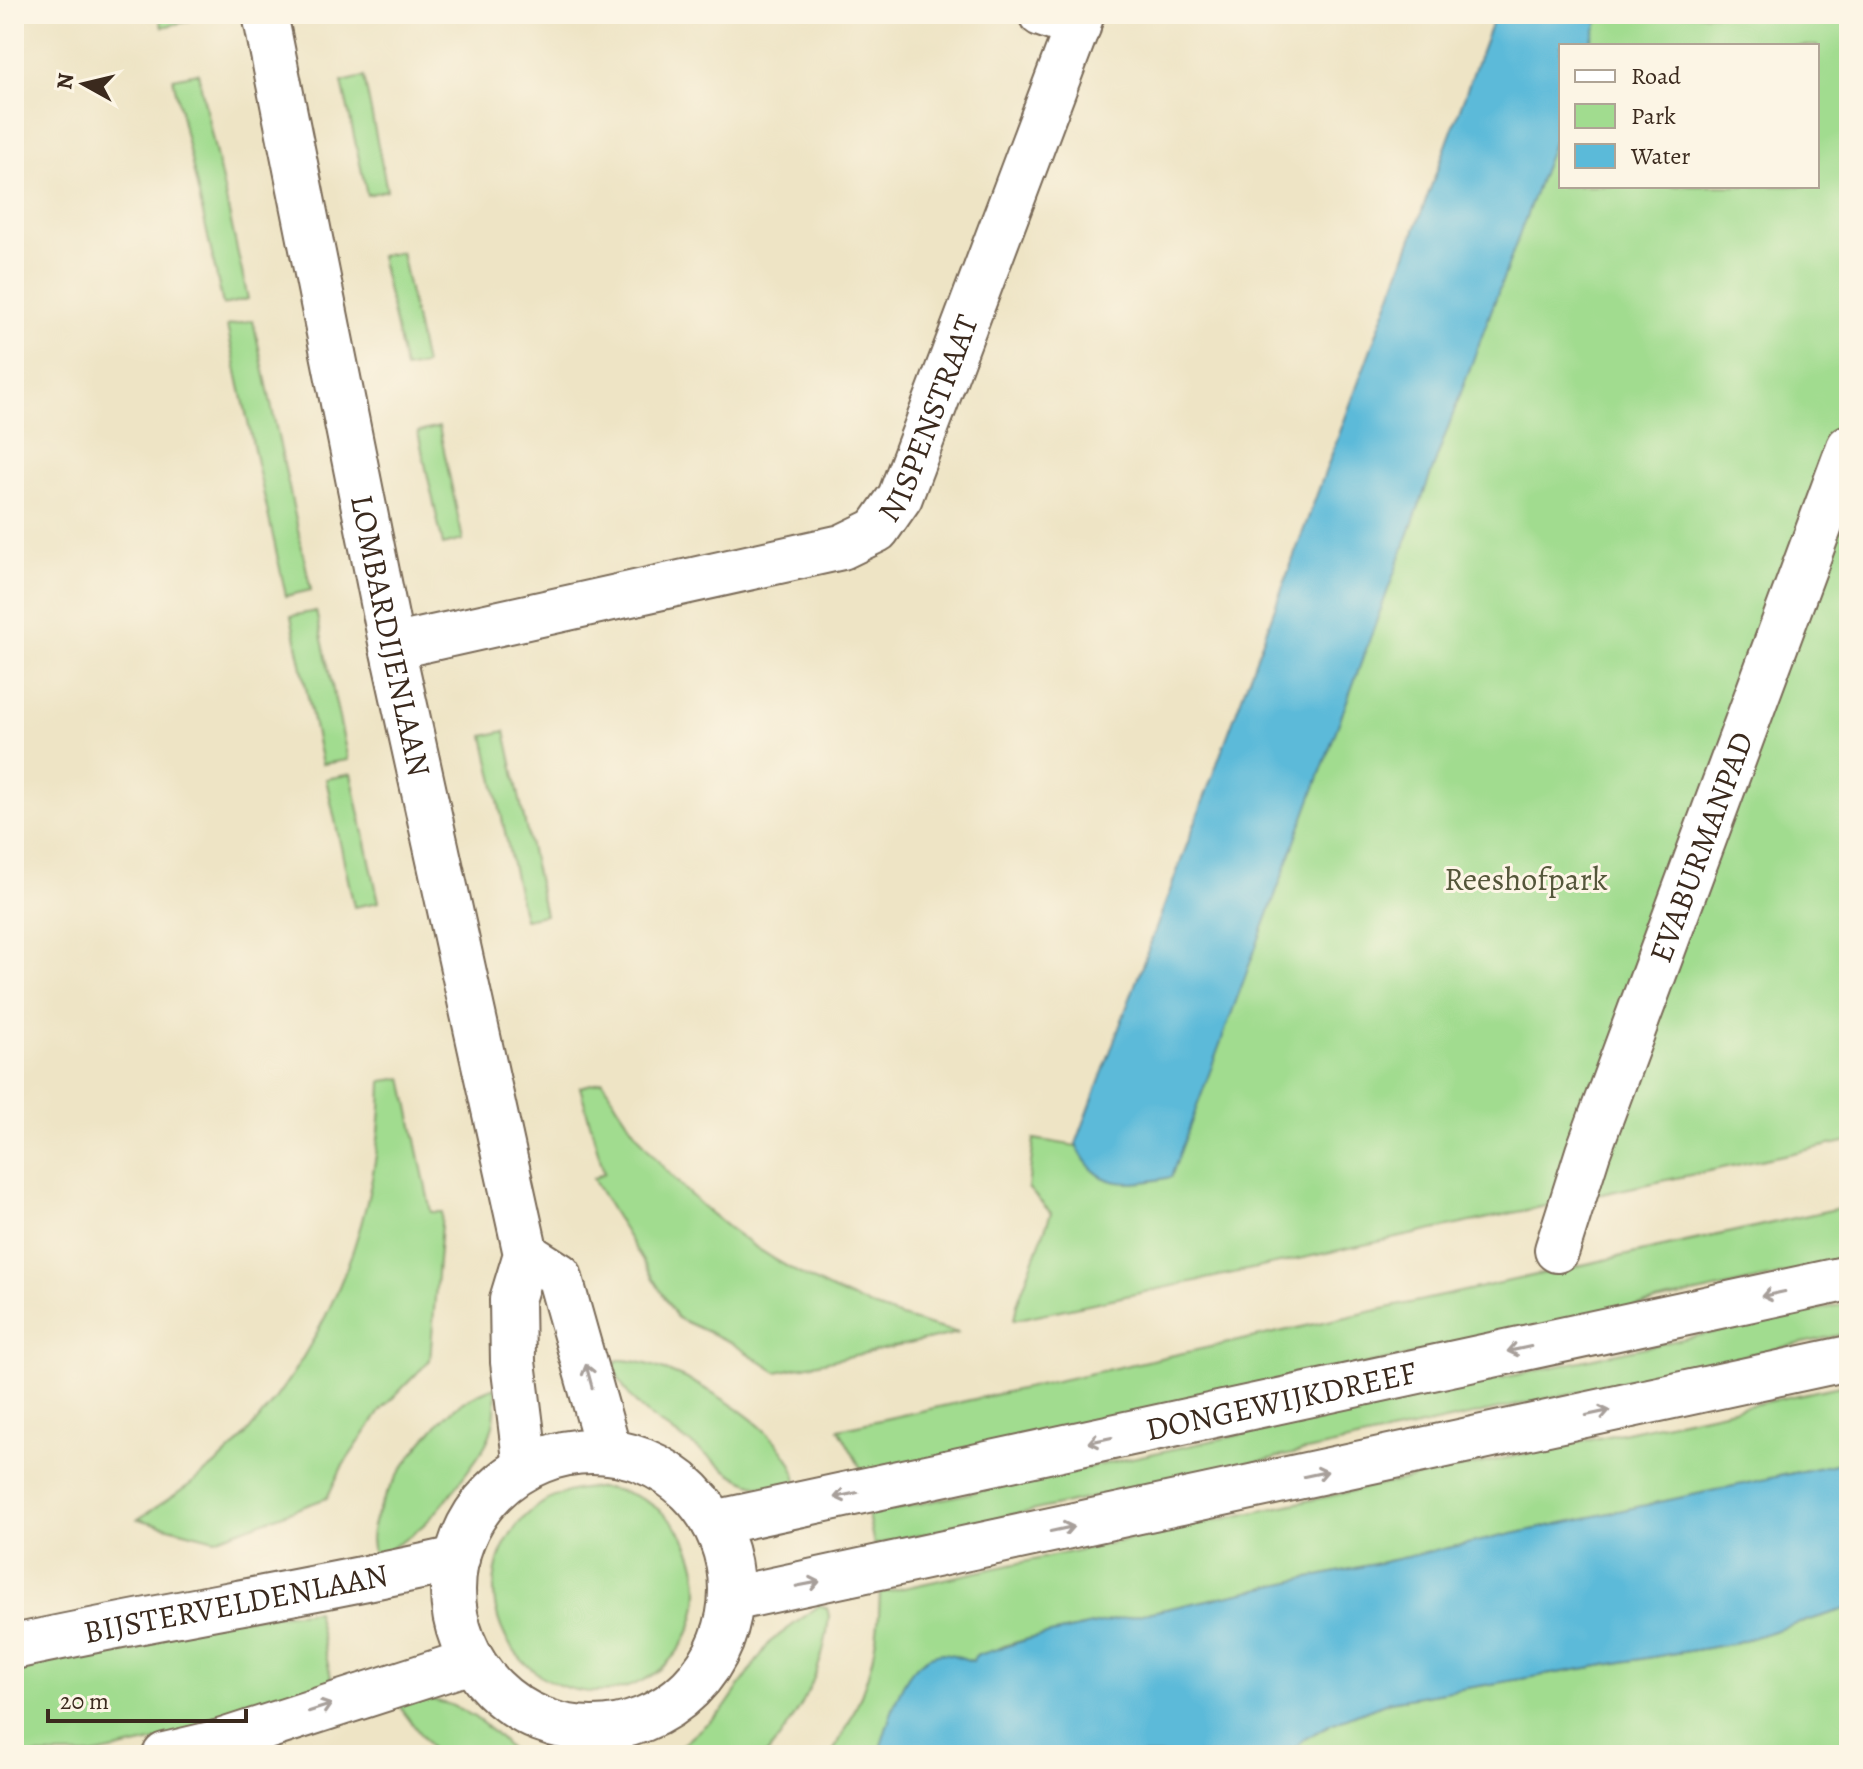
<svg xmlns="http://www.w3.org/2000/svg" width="1863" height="1769" viewBox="0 0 1863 1769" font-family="Alegreya,serif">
<rect width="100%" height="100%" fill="#fcf5e5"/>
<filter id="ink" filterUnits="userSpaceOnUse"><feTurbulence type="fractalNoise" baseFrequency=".0125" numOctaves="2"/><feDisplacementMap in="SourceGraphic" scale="16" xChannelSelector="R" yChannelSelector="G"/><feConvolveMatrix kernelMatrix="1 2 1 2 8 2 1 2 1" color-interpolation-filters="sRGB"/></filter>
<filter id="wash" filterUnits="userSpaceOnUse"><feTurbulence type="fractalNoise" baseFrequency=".006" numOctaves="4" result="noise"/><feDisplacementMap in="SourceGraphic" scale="32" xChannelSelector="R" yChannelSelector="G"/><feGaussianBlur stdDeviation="1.8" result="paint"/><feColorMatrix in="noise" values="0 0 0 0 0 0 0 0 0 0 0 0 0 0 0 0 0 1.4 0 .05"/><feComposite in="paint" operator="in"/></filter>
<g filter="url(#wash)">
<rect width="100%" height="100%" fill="#eee4c5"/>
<g fill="#a1dc8f" stroke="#6e8356" stroke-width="2" fill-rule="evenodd">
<polygon points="159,14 187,14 189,21 162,27"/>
<path d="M1506,14h343v1127l-835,179 3,-16 34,-91 -23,-25 6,-49 42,7zM1561,46h256v140h-256z"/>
<polygon points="198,73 248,299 223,305 173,78"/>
<polygon points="364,77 387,190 367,195 342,82"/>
<polygon points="401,252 425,365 405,369 380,256"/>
<polygon points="253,320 311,590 286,596 227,326"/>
<polygon points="439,427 463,540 443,545 418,432"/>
<polygon points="316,611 348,760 322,764 291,616"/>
<polygon points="505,731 545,915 524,919 484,736"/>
<polygon points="351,774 379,902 354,907 326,779"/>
<path d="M403,1078l28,134h11l-12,148 -49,50 -39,57 -15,31 -112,41 -77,-20c37,-24 76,-48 106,-82 88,-99 136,-224 138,-356z"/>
<path d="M603,1081c75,138 207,217 356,252l-182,39 -47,-30 -53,-24 -84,-139 11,-6 -24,-86z"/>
<polygon points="1849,1206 1849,1260 864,1474 839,1429"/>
<polygon points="1849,1303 1849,1333 874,1545 868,1515"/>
<path d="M618,1360c50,-2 177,69 179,124 -51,12 -68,-14 -106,-40 -35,-23 -62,-37 -78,-78z"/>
<path d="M1849,1384v77l-817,177 -29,8 -30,16 -28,-9 -43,36 -24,66h-47c32,-52 48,-101 49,-162z"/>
<path d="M495,1387c4,50 -12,62 -39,100 -22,31 -43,51 -78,68l-4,-2c-18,-35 55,-125 82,-146 12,-9 25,-15 39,-20z"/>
<circle cx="596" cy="1590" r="102"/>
<path d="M820,1605l7,3 2,8c-4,53 -29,99 -63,139h-96l53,-45 47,-68z"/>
<polygon points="1849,1608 1849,1755 1288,1755 1303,1740 1331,1724 1390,1701 1731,1644"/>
<polygon points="316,1611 333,1686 162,1740 92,1755 14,1755 14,1659 232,1619"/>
<path d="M420,1698c42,4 68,26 95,57h-79l-37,-49z"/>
</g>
<g fill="#5bbad9" stroke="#4b727c" stroke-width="2">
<path d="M1495,14h106l-12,32h-28v76l-390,1055c-43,9 -75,14 -95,-33z"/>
<path d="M1849,1461v147l-118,36 -341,57 -59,23 -28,16 -15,15h-410c11,-31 23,-98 64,-102 10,0 22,6 31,8l2,-5 57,-18z"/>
</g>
</g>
<g filter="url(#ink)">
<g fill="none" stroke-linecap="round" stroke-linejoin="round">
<g stroke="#7a6b58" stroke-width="48">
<g id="pedestrian">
<path id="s1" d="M1557,1250l31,-98 261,-705"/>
</g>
</g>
<g stroke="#7a6b58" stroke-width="48">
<g id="minor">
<path id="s2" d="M265,14l127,633 134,607 -14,46 1,62 13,105"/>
<polyline points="1041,14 1078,27"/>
<path id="s3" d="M392,647l450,-100 35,-17 23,-33 182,-483"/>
<polyline points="526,1254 559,1275 609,1452"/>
</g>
</g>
<g stroke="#7a6b58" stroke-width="48">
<g id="tertiary">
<circle cx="592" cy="1590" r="139"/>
<path id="s4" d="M714,1523l1135,-245"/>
<polyline points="731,1599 1849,1358"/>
<path id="s5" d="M14,1647c147,-32 296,-55 443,-88"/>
<polyline points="165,1755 220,1742 471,1661"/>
</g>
</g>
<use href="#pedestrian" stroke="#fff" stroke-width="44"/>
<use href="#minor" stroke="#fff" stroke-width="44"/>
<use href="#tertiary" stroke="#fff" stroke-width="44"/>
</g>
<defs><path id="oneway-shaft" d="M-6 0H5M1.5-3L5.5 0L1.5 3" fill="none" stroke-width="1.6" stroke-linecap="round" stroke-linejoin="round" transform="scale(2)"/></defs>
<g stroke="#a79f9a">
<use href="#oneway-shaft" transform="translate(1773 1294) rotate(168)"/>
<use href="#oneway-shaft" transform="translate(1519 1349) rotate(168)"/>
<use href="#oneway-shaft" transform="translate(589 1376) rotate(-105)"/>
<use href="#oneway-shaft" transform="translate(1598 1413) rotate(-12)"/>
<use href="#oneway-shaft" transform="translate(1100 1440) rotate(168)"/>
<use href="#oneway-shaft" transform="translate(1316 1474) rotate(-12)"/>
<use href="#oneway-shaft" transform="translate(846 1495) rotate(168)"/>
<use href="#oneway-shaft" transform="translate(1062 1529) rotate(-12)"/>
<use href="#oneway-shaft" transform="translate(808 1584) rotate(-11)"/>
<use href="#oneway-shaft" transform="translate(320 1708) rotate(-18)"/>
</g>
</g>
<g text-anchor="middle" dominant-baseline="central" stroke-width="6" stroke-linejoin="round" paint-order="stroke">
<g font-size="32" fill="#3b2a1e" stroke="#fcf5e5">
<text stroke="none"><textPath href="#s3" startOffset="624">NISPENSTRAAT</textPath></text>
<text stroke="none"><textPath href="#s2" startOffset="634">LOMBARDIJENLAAN</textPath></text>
<text stroke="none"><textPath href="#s1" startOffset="428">EVABURMANPAD</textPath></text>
<text stroke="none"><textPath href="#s4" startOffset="580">DONGEWIJKDREEF</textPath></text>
<text stroke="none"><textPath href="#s5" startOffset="226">BIJSTERVELDENLAAN</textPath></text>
</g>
<g font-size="32" fill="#54563a" stroke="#fcf5e5">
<text x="1526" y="879">Reeshofpark</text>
</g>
</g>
<rect width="1863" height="1769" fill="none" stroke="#fcf5e5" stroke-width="48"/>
<rect x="1559" y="44" width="260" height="144" fill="#fcf5e5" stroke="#afa495" stroke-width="2"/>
<rect x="1575" y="70" width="40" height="12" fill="#ffffff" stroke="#afa495" stroke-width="2"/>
<text x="1631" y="84" font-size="24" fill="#3b2a1e">Road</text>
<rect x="1575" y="104" width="40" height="24" fill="#a1dc8f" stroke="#afa495" stroke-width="2"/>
<text x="1631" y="124" font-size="24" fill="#3b2a1e">Park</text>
<rect x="1575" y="144" width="40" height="24" fill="#5bbad9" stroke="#afa495" stroke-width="2"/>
<text x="1631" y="164" font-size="24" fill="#3b2a1e">Water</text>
<g transform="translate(84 84) rotate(278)" stroke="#fcf5e5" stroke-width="6" paint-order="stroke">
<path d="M0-6L14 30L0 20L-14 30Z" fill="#3b2a1e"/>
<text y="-12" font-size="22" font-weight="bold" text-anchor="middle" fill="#3b2a1e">N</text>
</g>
<path d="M48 1709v12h198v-12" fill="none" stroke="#3b2a1e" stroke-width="4"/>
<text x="60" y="1709" font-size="24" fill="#3b2a1e" stroke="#fcf5e5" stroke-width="6" paint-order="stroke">20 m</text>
</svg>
